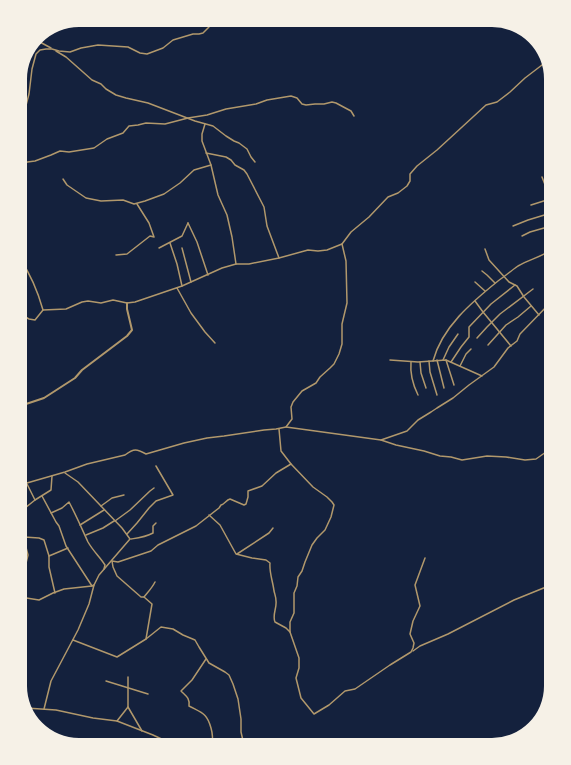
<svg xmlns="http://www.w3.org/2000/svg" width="571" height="765" viewBox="0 0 571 765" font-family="'Archivo Narrow',sans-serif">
<rect width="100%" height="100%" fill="#14213d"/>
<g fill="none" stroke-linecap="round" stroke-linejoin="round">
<g stroke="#b1986c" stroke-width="1.5">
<polyline points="40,35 38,41 51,48"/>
<polyline points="56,51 66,57 92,80 101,84 106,89 116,95 126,98 148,103 195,121 213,126 226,136 234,141 239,143 247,149 251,157 255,162"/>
<polyline points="205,124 202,134 202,141 211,165 218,195 227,215 232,237 236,264"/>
<polyline points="20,140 25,123 26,115 25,109 29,94 32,69 36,54 40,50 46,49 52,49 59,51 70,52 81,48 98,45 128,47 140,53 147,54 163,48 173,40 193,34 199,34 203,33 209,27"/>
<polyline points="206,153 226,157 231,160 235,165 244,170 247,174 264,207 267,226 279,258"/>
<polyline points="20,163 35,161 51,155 60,151 69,152 94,148 107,139 123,133 129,126 138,125 146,123 165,124 188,118 207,115 226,109 256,104 267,100 291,96 297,98 302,104 306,105 315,104 324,104 332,102 336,103 351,111 354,116"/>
<polyline points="542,177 551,200"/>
<polyline points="63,179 67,185 86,198 101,201 123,200 134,204 145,201 164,194 180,183 194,170 211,165"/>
<polyline points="531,205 550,199"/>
<polyline points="188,223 197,242 208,275"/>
<polyline points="513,226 528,220 551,213"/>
<polyline points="522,236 530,232 551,226"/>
<polyline points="170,243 177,264 182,286"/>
<polyline points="159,248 182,236 188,223"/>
<polyline points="182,248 191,282"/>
<polyline points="485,249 489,260 509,282 517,286 524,297 539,315"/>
<polyline points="116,255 127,254 150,236 154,237 149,223 137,204"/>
<path d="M20,259c11,16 18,33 23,51"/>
<polyline points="482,271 487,275 495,283"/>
<polyline points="475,282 485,291"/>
<polyline points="177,288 191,313 205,332 215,343"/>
<polyline points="475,301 483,312 511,346"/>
<polyline points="20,314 29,319 35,320 43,310 66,309 82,302 88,301 101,303 113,300 127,303 135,302 182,286 222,268 236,264 249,264 279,258 308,250 318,251 327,250 342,244"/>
<polyline points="477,338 487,327 500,314 533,289"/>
<polyline points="488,345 506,325 518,317 531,306"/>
<polyline points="390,360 418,362 446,360 482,376"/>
<polyline points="437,360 444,388"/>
<polyline points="443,360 449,347 458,334"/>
<polyline points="446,360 454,385"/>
<polyline points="429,361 430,372 437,395"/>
<path d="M433,361c9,-34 39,-59 65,-80 7,-5 13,-10 20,-15 10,-6 23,-9 33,-16"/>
<path d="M411,362c-1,11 2,23 7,33"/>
<polyline points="420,362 421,373 426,388"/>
<polyline points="451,362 461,347 469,337 469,327 491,304 515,285"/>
<polyline points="460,366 466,354 471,349"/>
<polyline points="286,427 381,440 407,431 418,420 431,412 437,408 453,398 469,385 494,367 508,348 517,341 520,334 551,302"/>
<polyline points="381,440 396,445 424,451 440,456 451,457 462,460 487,456 506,457 525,460 536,459 546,452 551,450"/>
<polyline points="27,484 35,500"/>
<path d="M20,485l45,-13 22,-8 38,-9c9,-7 12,-6 21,-1l38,-11 23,-5 17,-2 40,-6 12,-1 10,-2 6,-8 -1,-12 2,-5 9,-11 14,-8 4,-6 10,-9 4,-4 5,-10 3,-10v-20l5,-21 -1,-42 -4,-17 9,-12 18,-15 19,-20 10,-4 9,-7 3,-5v-7l7,-8 20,-16 49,-45 11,-3 13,-10 15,-14 17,-13 4,-7"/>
<polyline points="42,496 56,522 59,526 66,546 92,586 94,585"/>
<polyline points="101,506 112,498 124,495"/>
<polyline points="20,512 35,500 51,490 52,476"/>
<path d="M51,513l11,-5 7,-6c7,13 13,27 19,40 5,9 12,15 17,23l-1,4"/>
<path d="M209,515l11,10 16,29 16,4 14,2 4,3c-1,9 3,19 4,28 1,4 2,6 2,10 1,7 -4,14 -1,21l11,6 4,4 9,26v10l-3,10 5,20 13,16 15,-9 16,-14 10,-2 35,-24 21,-13 2,-4 1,-5 -4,-9 3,-13 7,-15 -5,-21 10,-27"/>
<polyline points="115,521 130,510 150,491 154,488"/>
<polyline points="80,525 104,510"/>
<polyline points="127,534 137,523 149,508 156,501 173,495 156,466"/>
<polyline points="86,535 103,528 114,521"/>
<polyline points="24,537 39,538 44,540 49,556 68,548"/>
<path d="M131,539c7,-1 15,-2 22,-6v-7l3,-3"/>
<polyline points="237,554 269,533 273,528"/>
<polyline points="49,556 49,567 55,593"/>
<path d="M155,582c-3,6 -7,10 -11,15h-3l-24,-21 -4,-9 -1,-6 6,1 33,-11 7,-6 38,-19 23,-18 2,-3c4,-1 5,-5 9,-6l14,6 2,-1 2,-7v-6l14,-5 14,-13 15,-9 -10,-13 -2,-22"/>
<polyline points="20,583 25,567 28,555 20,525"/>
<polyline points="20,597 39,600 53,593 64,589 92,586"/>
<polyline points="290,632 290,622 294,613 294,593 297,586 298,577 302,571 305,562 312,545 317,538 325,530 331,517 334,505 332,502 327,497 313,487 291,464"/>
<polyline points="146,639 161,627 173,629 183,635 195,640 199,647 209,663 225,672 229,675 233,684 238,699 241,719 241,732 244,745"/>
<polyline points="73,640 117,657 146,639 152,604 144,597"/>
<polyline points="413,651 420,646 448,634 514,600 551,585"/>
<path d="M206,659l-14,21 -11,11c5,5 9,7 8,15 13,7 18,7 22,22 2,7 2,11 1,17"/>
<polyline points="106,681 148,694"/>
<polyline points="128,707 142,731"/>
<polyline points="26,708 56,710 93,718 117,721 153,735 168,742 179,745"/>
<polyline points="44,709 51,681 78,630 89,604 94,585 99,575 130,539 122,528 78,482 65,473"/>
<polyline points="28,715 31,708"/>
<polyline points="117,721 128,707 128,677"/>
</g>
<polyline stroke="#b1986c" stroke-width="2" points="20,406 44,398 75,378 82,370 127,336 132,330 127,309 127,303"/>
</g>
<path d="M0 0H571V765H0ZM79 27H492A52 52 0 0 1 544 79V686A52 52 0 0 1 492 738H79A52 52 0 0 1 27 686V79A52 52 0 0 1 79 27Z" fill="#f6f1e7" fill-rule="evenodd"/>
</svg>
